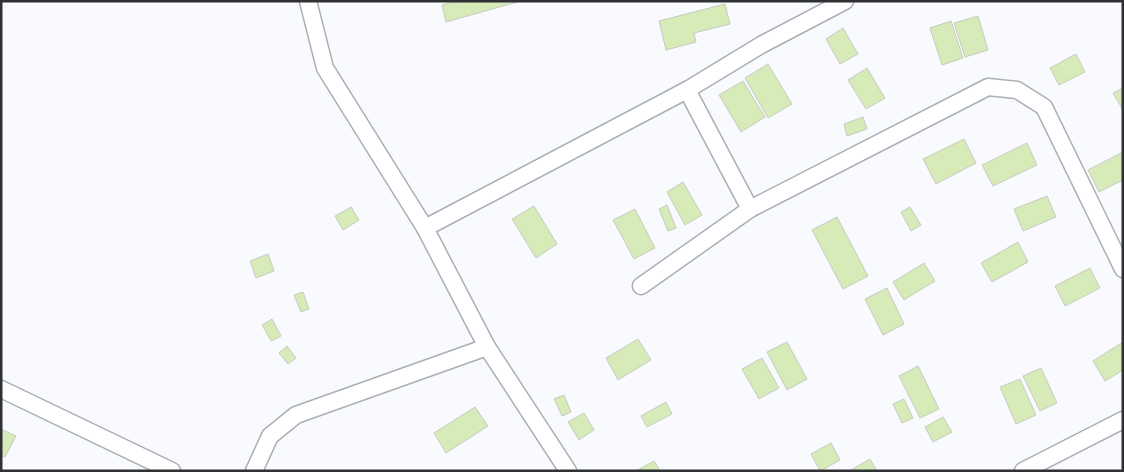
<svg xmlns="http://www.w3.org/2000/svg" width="1124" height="472" viewBox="0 0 1124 472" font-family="'Varela Round',sans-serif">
<rect width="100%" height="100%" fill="#f9fafe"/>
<g fill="#d7ebb8" stroke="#c7cac2">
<polygon points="457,1 521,1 446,22 442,5"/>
<polygon points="725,4 730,24 694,33 696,42 666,50 659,21"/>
<polygon points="978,16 988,50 965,57 954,23"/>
<polygon points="951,21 963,58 942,65 930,28"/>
<polygon points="843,28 858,54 840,64 826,39"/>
<polygon points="1076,54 1085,72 1059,85 1050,68"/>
<polygon points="768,64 792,104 768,118 745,78"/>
<polygon points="867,68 885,98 866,109 848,80"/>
<polygon points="743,81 765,117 741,132 719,95"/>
<polygon points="1123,88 1123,110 1113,93"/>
<polygon points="863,117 867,129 847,136 844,124"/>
<polygon points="964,139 976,163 936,184 923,159"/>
<polygon points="1027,143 1037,165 993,186 982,165"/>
<polygon points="1123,152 1123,180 1099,192 1088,170"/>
<polygon points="683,182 702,215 685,225 667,192"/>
<polygon points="1047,196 1056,217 1023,231 1014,209"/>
<polygon points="667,205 676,228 668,231 659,209"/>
<polygon points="534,206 557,244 536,258 512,219"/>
<polygon points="351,207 359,220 343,230 335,216"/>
<polygon points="910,207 921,225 911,231 901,212"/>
<polygon points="635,209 655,248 634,259 613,220"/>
<polygon points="837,217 868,276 843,289 812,230"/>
<polygon points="1018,242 1028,262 992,282 981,263"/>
<polygon points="268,254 274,271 256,278 250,261"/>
<polygon points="924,263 935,281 904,300 893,282"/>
<polygon points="1090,268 1100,288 1065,306 1055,286"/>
<polygon points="887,288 904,324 883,335 865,299"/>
<polygon points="303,292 309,309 301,312 294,295"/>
<polygon points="272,319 281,336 271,341 262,325"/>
<polygon points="638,339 651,360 618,380 606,358"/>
<polygon points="787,342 807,379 787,390 767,352"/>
<polygon points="1123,342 1123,370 1105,381 1093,361"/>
<polygon points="287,346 296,358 288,364 279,353"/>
<polygon points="762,358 779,388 759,399 742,369"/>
<polygon points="918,366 939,409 920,418 899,376"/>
<polygon points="1041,368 1057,403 1040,411 1023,376"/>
<polygon points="1020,379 1036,415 1016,424 1000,387"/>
<polygon points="564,395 571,412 562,416 554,399"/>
<polygon points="904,399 913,418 902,423 893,404"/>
<polygon points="666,402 672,414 647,427 641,416"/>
<polygon points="475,407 488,426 446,453 434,433"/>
<polygon points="584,413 594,430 579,440 568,422"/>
<polygon points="943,417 952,432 933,442 925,427"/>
<polygon points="1,429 16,436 5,457 1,455"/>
<polygon points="831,443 840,460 820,471 811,454"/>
<polygon points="870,459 877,471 851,471 851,470"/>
<polygon points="654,461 660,471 636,471"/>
</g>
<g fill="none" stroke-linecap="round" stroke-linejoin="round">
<g stroke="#aaafb6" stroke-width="19">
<g id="street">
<polyline points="308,1 325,68 425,228 487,347 568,471"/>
<polyline points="687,90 750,209"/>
<polyline points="425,228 687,90 761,45 845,1"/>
<polyline points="641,286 750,209 988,87 1017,90 1044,107 1123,269"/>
<polyline points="1,389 172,471"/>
<polyline points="254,471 270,436 296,415 487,347"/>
<polyline points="1023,471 1123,420"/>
</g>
</g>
<use href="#street" stroke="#fff" stroke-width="16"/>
</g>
<rect width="1124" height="472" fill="none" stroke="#2f3134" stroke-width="5"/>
</svg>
